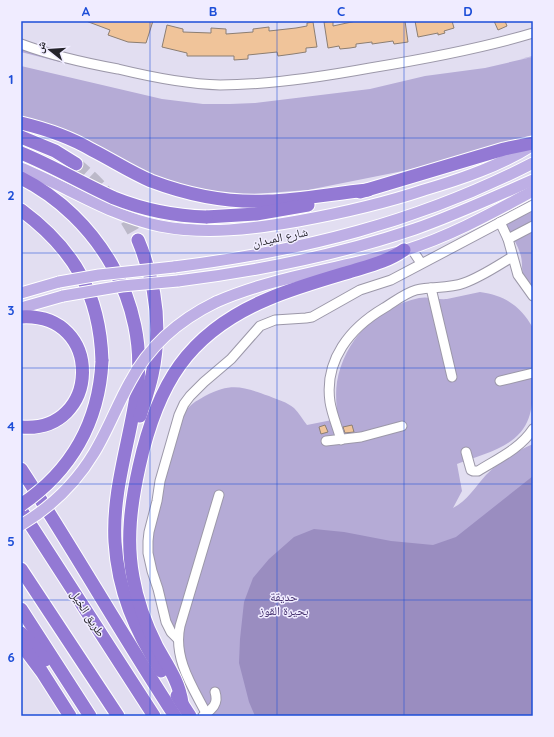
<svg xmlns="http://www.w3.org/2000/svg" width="554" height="737" viewBox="0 0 554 737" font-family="Quicksand,'Noto Naskh Arabic',sans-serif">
<rect width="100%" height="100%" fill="#e2def1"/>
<g fill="#b5abd6">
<polygon points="21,48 64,63 21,52"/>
<polygon points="533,56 533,135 501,143 450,160 398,172 308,190 242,195 200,190 151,174 59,129 21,117 21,66 162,99 203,104 230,104 255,103 370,89 425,76 485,68 532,57 520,59"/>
<path d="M533,209v78c-16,-10 -8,-20 -13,-34 -3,-10 -10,-20 -15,-29z"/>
<path d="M480,292c25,3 41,15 53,36 0,15 0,29 0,44 0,25 2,53 -22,69 -16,11 -36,16 -54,23l5,27 -9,17c14,-7 23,-22 33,-33 14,-14 29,-23 47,-31v272h-321l-25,-47 -34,-102 -1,-41 31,-110c7,-12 10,-13 22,-20 27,-14 38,-9 64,0 9,4 18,6 25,12 5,5 9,12 13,17l30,-6c0,-13 -2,-24 0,-37 7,-42 40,-75 82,-84 9,-2 19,2 28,1 11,-2 22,-5 33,-7z"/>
</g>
<polygon fill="#9a8dc0" points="533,476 533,716 255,716 249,702 239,663 240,639 244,602 253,578 269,559 294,537 314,529 344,532 391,541 433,545 456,537"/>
<g fill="#f0c49a" stroke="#8c7e72">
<polygon points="86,21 153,21 146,43 128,42 108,35 110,30"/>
<polygon points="333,21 333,26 356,21 405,21 408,42 394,44 393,41 372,44 372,42 356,44 356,47 350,48 340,49 339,46 328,48 324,22"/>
<polygon points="415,21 452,21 454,28 444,31 445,33 438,35 438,33 418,37"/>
<polygon points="494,21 505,21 507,26 498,30"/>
<polygon points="313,22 317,47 306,48 306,52 293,54 278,56 277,52 248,55 248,59 234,60 234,56 187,56 187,53 162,47 167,25 183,29 183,32 211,33 211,28 226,29 226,34 253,32 253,29 269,27 269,31 296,28 307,26 307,23"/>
<polygon points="325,425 328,432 321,434 319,427"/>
<polygon points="352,425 354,432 345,433 343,427"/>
</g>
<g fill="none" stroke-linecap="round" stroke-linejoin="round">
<path stroke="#bcb9c9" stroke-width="13" stroke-dasharray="13 6" stroke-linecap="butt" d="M76,164c26,21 46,45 62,76"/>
<g stroke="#9c98a9" stroke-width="11">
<g id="minor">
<path d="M21,44c32,12 64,19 97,25 33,8 67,15 102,16 50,0 101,-8 150,-17 55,-9 110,-19 163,-35"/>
<polyline points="500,222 508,239 518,275 533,296"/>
<polyline points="508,239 533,226"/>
<polyline points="411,248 421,263"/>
<polyline points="431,288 452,377"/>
<polyline points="500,381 533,373"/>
<path d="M341,440c-3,-12 -9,-25 -11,-38 -6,-42 20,-74 54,-94 10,-6 21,-15 32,-18 16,-4 32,-1 48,-7 17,-6 33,-17 48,-26"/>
<polyline points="326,441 361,437 402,426"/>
<path d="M466,452l5,18 2,1h5c19,-12 42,-22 55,-42"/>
<polyline points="178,639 171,632 166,622 158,589 152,571 148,553 148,541 149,532 157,501 160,481 179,415 184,404 190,396 204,382 231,359 260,326 275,320 306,318 312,317 360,290 391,280 533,205"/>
<path d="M206,713c-14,-27 -33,-55 -26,-87l39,-131"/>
<path d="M203,716c9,-7 16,-12 12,-24"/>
</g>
</g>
<g stroke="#fff" stroke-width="13">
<g id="major">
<path d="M21,168c47,19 89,48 139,58 47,9 92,3 138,-5 44,-8 84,-17 126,-31 38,-11 76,-24 109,-45"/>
<path d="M174,267c128,-16 244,-45 359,-104"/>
<path d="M178,281c81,-10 160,-26 237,-52 40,-14 79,-32 118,-49"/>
<polyline points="21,293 59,282"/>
<path d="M216,302c59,-26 128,-34 190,-52 45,-14 86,-37 127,-59"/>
<polyline points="21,308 63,296"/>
</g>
</g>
<g stroke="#fff" stroke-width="15">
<g id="highway">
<path d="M21,123c25,6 49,14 71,27 20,10 38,22 59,31 37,14 77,22 117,20 33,-1 67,-8 100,-11"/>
<polyline points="21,137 55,151 76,164"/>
<path d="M21,178c77,39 128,125 116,212 -7,51 -25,100 -22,152 3,49 20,88 46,129"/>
<polyline points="360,192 504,149 533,143"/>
<path d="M21,210c53,39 79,84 81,151"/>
<polyline points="206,217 256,214 308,205"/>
<path d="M138,240c18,43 24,89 14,135 -3,14 -8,28 -12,41"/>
<path d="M21,317c84,-5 80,117 0,110"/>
<path d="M21,469c53,81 101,166 154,247"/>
<polyline points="21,510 154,716"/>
<polyline points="21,569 118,716"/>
<polyline points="21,609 90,716"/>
<polyline points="21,633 35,647 45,660"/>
<polyline points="21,644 42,672 70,716"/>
<polyline points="177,696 190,716"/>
<path d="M182,703c-3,-22 -15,-38 -25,-56 -11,-22 -20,-46 -24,-70 -7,-37 -2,-74 6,-110 18,-82 48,-134 129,-168 26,-11 54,-19 81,-27 19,-6 38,-10 55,-22"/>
</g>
</g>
<use href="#minor" stroke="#fff" stroke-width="9"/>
<use href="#major" stroke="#beafe5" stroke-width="11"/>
<use href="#highway" stroke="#9379d4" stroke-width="13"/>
<g stroke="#fff" stroke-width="13" stroke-linecap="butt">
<g id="major-bridge">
<polyline points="59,282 99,275 174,267"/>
<polyline points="63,296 122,286 178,281"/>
<path d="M21,525c30,-18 55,-42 73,-72 14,-23 23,-48 36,-71 19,-36 49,-62 86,-80"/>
</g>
</g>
<g stroke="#fff" stroke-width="15" stroke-linecap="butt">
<g id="highway-bridge">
<path d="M21,153c32,13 62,31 93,45 30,12 61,18 92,19"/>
<path d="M21,505c50,-34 78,-83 81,-144"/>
</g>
</g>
<use href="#major-bridge" stroke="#beafe5" stroke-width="11"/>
<use href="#highway-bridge" stroke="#9379d4" stroke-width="13"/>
</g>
<path fill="none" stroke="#1d4ed8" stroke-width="1" stroke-opacity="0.55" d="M150,21v695M277,21v695M404,21v695M21,138h512M21,253h512M21,368h512M21,484h512M21,600h512"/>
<g text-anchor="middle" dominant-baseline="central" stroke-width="3" stroke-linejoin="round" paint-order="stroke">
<g font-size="12" fill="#25242b" stroke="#f0ecff">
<text transform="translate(280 237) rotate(-12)">شارع الميدان</text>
<text transform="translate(88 613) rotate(57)">طريق الخيل</text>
</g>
<g font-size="12" fill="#432f6d" stroke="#f0ecff">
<text x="284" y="596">حديقة<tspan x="284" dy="14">بحيرة القوز</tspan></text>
</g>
</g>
<rect width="554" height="737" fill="none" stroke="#f0ecff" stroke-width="44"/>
<g transform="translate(50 50) rotate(287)" stroke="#f0ecff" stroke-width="3" paint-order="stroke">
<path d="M0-3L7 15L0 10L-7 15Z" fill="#25242b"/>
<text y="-6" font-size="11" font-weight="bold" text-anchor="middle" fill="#25242b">ش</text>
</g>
<rect x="22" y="22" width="510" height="693" fill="none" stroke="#1d4ed8" stroke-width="1.5"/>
<g font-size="13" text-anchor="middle" font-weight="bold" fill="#1d4ed8">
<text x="86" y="16">A</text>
<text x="213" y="16">B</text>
<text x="341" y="16">C</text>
<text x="468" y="16">D</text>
<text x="11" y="84">1</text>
<text x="11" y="200">2</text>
<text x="11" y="315">3</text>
<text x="11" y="431">4</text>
<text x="11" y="546">5</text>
<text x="11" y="662">6</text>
</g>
</svg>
